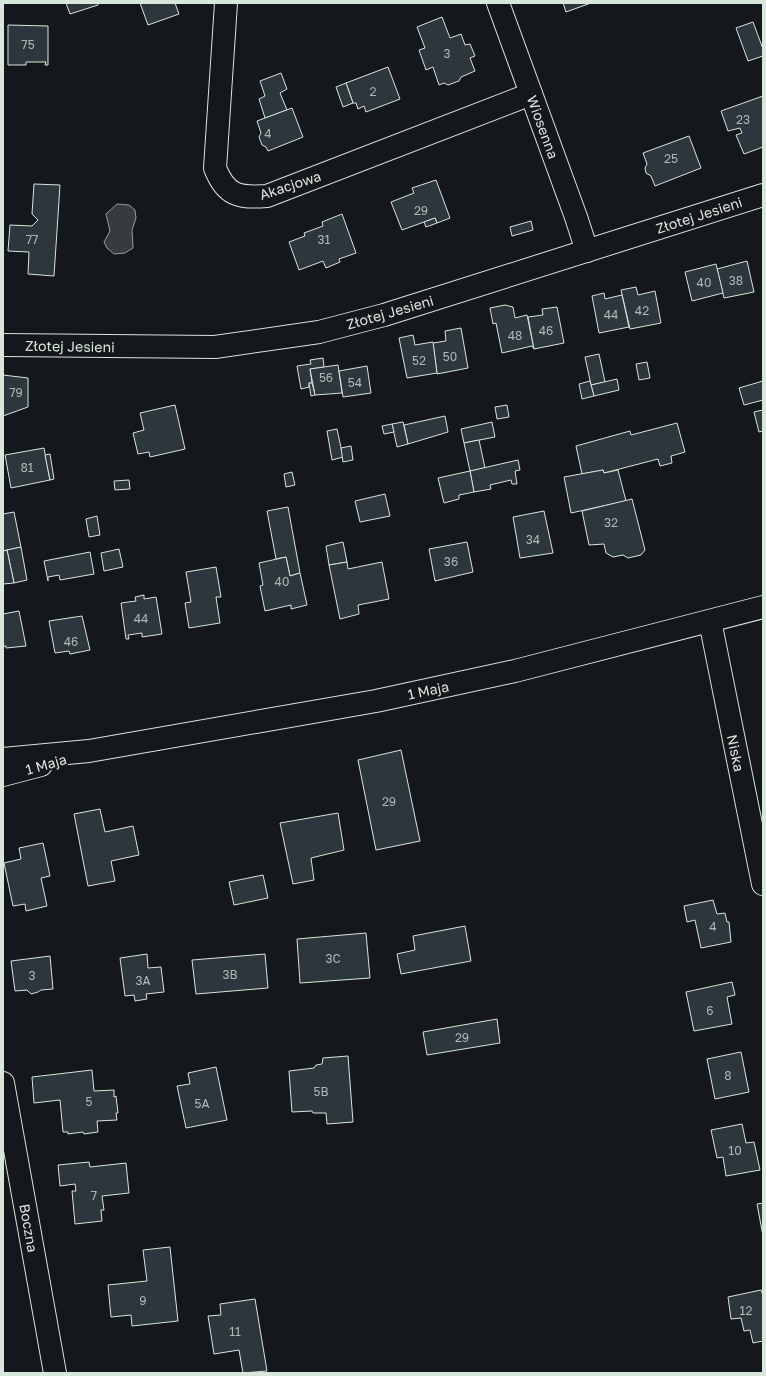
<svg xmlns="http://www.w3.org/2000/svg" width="766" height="1376" viewBox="0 0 766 1376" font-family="'Golos Text',sans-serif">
<rect width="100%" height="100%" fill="#14181c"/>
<polygon fill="#363b3e" stroke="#939e99" points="117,204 129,205 135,210 136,218 132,230 133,248 125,253 114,254 107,248 104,242 110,231 106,214"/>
<g fill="#2c363c" stroke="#d8e6dc">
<polygon points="66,3 98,3 98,5 70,14"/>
<polygon points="140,3 175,3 179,14 148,25"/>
<polygon points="563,3 591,3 566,12"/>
<polygon points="442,17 450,38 461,34 465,45 470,44 475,56 470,58 475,71 461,77 459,81 448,85 444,83 439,85 433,67 426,70 419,50 425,48 417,27"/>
<polygon points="753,22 763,49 763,56 748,61 736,28"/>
<polygon points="8,25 48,26 48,65 45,65 46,62 26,62 26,65 8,65"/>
<polygon points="388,67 400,99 366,112 364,106 358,109 356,103 353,103 346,83"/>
<polygon points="281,73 287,89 280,93 287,110 265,118 259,99 265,96 260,81"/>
<polygon points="346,83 353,103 343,107 336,87"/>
<polygon points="763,96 763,147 744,154 736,135 742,133 740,128 728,131 721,111"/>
<polygon points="292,108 303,137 268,151 266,147 262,145 259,137 261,133 257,121"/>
<polygon points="689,136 701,168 655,186 651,176 646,173 645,168 647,164 643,153"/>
<polygon points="436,180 450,218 437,223 435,218 402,230 391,202 414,193 412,188"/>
<polygon points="34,184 60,185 54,276 28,274 29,252 8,251 10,225 32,226 38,220 32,214"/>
<polygon points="342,214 356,253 339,259 340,262 326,268 323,261 299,270 289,242 305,236 304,233 323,226 322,222"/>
<polygon points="435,218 437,223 426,227 424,222"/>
<polygon points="531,221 533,230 512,236 510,227"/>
<polygon points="747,261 754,292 724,298 717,269"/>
<polygon points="716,264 723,293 692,301 685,272"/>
<polygon points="636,287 638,295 655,291 661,323 630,329 621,290"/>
<polygon points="604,293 605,299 622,295 629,327 599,333 592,296"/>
<polygon points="505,305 513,307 515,318 527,315 534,349 532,346 502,353 496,323 493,324 490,308"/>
<polygon points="557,307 564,343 534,349 528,317 543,315 542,309"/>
<polygon points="461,328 468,368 437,374 433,343 446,341 445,331"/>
<polygon points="413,335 415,345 433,342 437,373 407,378 399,338"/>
<polygon points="599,354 605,382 591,385 585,357"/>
<polygon points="323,358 324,367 310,369 312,383 309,383 309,387 301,389 297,366 311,364 310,360"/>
<polygon points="647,362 650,378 639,380 636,364"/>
<polygon points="338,365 342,393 315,395 310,369"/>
<polygon points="367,366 371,393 343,397 339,371"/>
<polygon points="3,375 28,378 28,407 3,416"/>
<polygon points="617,379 619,390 594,396 591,385"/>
<polygon points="590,381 594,396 582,399 579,384"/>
<polygon points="763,381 763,400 744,405 739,388"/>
<polygon points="309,383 312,383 315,395 311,396"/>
<polygon points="175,405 185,449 150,457 149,452 138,454 133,433 144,430 140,413"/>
<polygon points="507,405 509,417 497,419 495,407"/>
<polygon points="763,410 763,431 759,432 754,412"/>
<polygon points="445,416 448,432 408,444 404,425"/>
<polygon points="403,422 408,444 397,447 392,424"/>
<polygon points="492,422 495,437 464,443 461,429"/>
<polygon points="677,423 685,452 671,456 672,463 660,466 658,459 604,473 603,470 582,474 576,446 630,431 631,435"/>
<polygon points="392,424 394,432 384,434 382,426"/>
<polygon points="337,429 343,457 332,460 327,431"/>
<polygon points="479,440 485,468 470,471 464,443"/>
<polygon points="351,446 353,460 343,462 341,448"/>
<polygon points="44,448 50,480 11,488 5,455"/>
<polygon points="50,454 54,479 50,480 45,455"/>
<polygon points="518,460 520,470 515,471 517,484 512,484 511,480 490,485 491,489 474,492 470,471"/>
<polygon points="603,470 604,473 618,470 626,501 571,513 564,477"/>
<polygon points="470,471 474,492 459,495 459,499 444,503 438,478"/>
<polygon points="292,472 295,485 286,487 284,474"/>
<polygon points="129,480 130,489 115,490 114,481"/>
<polygon points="385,494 390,516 360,522 355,501"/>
<polygon points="632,499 645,550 641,555 628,558 623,555 613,557 606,553 604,544 589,545 582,511"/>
<polygon points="288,507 300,573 290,576 286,557 276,559 267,511"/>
<polygon points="544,511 553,553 520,558 513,517"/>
<polygon points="14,512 21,547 3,551 3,514"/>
<polygon points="97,516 100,535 89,537 86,519"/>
<polygon points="343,542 347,562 329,565 326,546"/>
<polygon points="467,542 473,572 435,581 429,549"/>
<polygon points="21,547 27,580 14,583 7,550"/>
<polygon points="119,549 123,567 104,571 101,553"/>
<polygon points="7,550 14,583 3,584 3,551"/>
<polygon points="90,552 94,574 60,580 59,575 48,577 48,581 44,561"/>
<polygon points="286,557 290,576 300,573 307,605 291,609 291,605 265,611 260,586 263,585 259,563"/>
<polygon points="347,562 348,569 382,562 389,599 358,605 359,614 340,619 329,565"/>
<polygon points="216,567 221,597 216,597 220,623 189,628 185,603 191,602 186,572"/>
<polygon points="144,595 144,599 156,597 162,634 142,637 142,633 128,635 129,639 126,639 121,603 136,601 135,597"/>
<polygon points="19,611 26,646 6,648 6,646 3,646 3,614"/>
<polygon points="82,616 90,650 70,654 69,651 55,653 49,621"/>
<polygon points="401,750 420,841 376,850 358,760"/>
<polygon points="100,809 105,832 133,826 139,855 111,861 115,881 88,886 74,814"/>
<polygon points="338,813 344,850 311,858 314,880 293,884 280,823"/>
<polygon points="43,843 50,876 41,878 47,906 26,911 25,904 13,906 4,863 21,859 19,848"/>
<polygon points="263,875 268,898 234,905 229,882"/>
<polygon points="713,900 717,914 725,913 727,922 729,922 731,942 701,948 695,920 687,922 684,906"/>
<polygon points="465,926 471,961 401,974 397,954 415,950 413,936"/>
<polygon points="366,933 370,978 300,983 297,939"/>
<polygon points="147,954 148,968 161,967 164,992 146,994 147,999 135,1001 134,995 125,996 120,958"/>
<polygon points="265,954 268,988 196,994 192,960"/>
<polygon points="50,956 53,989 41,990 38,992 31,994 27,990 15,991 11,961"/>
<polygon points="732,982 735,995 727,997 732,1024 694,1031 686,992"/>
<polygon points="497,1019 500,1043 427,1055 423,1032"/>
<polygon points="741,1052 749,1092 715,1099 707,1059"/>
<polygon points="348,1056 353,1122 327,1124 326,1113 313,1113 312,1111 292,1112 289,1071 314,1068 316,1065 322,1064 323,1058"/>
<polygon points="216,1067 227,1120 186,1128 177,1086 190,1084 188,1073"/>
<polygon points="92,1070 94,1091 114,1090 114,1097 116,1096 118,1113 116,1113 117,1120 97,1121 98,1132 84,1134 83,1132 68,1134 68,1132 63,1132 60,1100 34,1103 32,1077"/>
<polygon points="742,1124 746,1143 754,1142 760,1170 726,1176 723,1157 717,1158 711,1130"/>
<polygon points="89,1162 90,1167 126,1163 129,1193 102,1196 104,1210 101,1210 102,1221 75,1224 72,1191 76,1191 75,1184 60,1186 58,1165"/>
<polygon points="763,1203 763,1236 757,1204"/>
<polygon points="170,1247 178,1321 132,1326 131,1315 111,1317 108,1285 147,1281 143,1250"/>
<polygon points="761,1290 763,1295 763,1341 753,1343 750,1330 744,1331 741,1318 731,1319 728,1297"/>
<polygon points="255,1299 267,1371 243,1373 239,1350 214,1354 208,1316 221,1315 220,1304"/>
</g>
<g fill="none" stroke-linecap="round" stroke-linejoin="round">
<g stroke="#d8e6dc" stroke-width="24">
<g id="street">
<path d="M226,3l-11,165c11,28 24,30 52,28l264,-102"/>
<polyline points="498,3 576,217 587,251"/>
<polyline points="3,345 215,347 319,332 384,315 763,195"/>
<polyline points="710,621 763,884"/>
<polyline points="3,1083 55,1373"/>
</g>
</g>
<g stroke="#d8e6dc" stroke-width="24">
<g id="secondary">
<polyline points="3,759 89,751 376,701 515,671 763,607"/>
<polyline points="3,775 41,765"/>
</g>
</g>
<use href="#street" stroke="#14181c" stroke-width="22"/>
<use href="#secondary" stroke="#14181c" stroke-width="22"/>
</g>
<g text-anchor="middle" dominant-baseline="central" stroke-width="3" stroke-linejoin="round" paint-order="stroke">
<g font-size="12" fill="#adbab4">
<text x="28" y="44">75</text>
<text x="447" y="53">3</text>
<text x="373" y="91">2</text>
<text x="743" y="119">23</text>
<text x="268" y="133">4</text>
<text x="671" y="158">25</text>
<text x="421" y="210">29</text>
<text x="32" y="239">77</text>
<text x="324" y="239">31</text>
<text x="736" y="280">38</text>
<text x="704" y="282">40</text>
<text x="642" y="310">42</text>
<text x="611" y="314">44</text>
<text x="546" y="330">46</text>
<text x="515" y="335">48</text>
<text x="450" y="356">50</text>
<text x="419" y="360">52</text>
<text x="326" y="377">56</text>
<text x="355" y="382">54</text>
<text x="16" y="392">79</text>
<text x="27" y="467">81</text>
<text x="611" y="522">32</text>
<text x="533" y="539">34</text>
<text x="451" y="561">36</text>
<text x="282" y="581">40</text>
<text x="141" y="618">44</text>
<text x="71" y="641">46</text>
<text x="389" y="801">29</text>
<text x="713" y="926">4</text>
<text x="333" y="958">3C</text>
<text x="230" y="974">3B</text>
<text x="32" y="975">3</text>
<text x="143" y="980">3A</text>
<text x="710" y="1010">6</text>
<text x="462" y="1037">29</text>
<text x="728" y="1075">8</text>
<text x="321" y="1091">5B</text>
<text x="89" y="1101">5</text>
<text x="202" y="1103">5A</text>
<text x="735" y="1150">10</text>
<text x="94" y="1195">7</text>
<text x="143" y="1300">9</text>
<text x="746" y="1310">12</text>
<text x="235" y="1331">11</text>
</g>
<g font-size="14" fill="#d8e6dc" stroke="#14181c">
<text transform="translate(543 127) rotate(70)">Wiosenna</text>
<text transform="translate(290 185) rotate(-18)">Akacjowa</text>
<text transform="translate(699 215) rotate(-18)">Złotej Jesieni</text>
<text transform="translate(390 312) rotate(-16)">Złotej Jesieni</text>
<text transform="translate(70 346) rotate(1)">Złotej Jesieni</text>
<text transform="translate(428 690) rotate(-12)">1 Maja</text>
<text transform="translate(736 753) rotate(78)">Niska</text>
<text transform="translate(46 764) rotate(-16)">1 Maja</text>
<text transform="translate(29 1228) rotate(80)">Boczna</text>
</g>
</g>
<rect width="766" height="1376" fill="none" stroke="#d8e6dc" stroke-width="8"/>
</svg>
